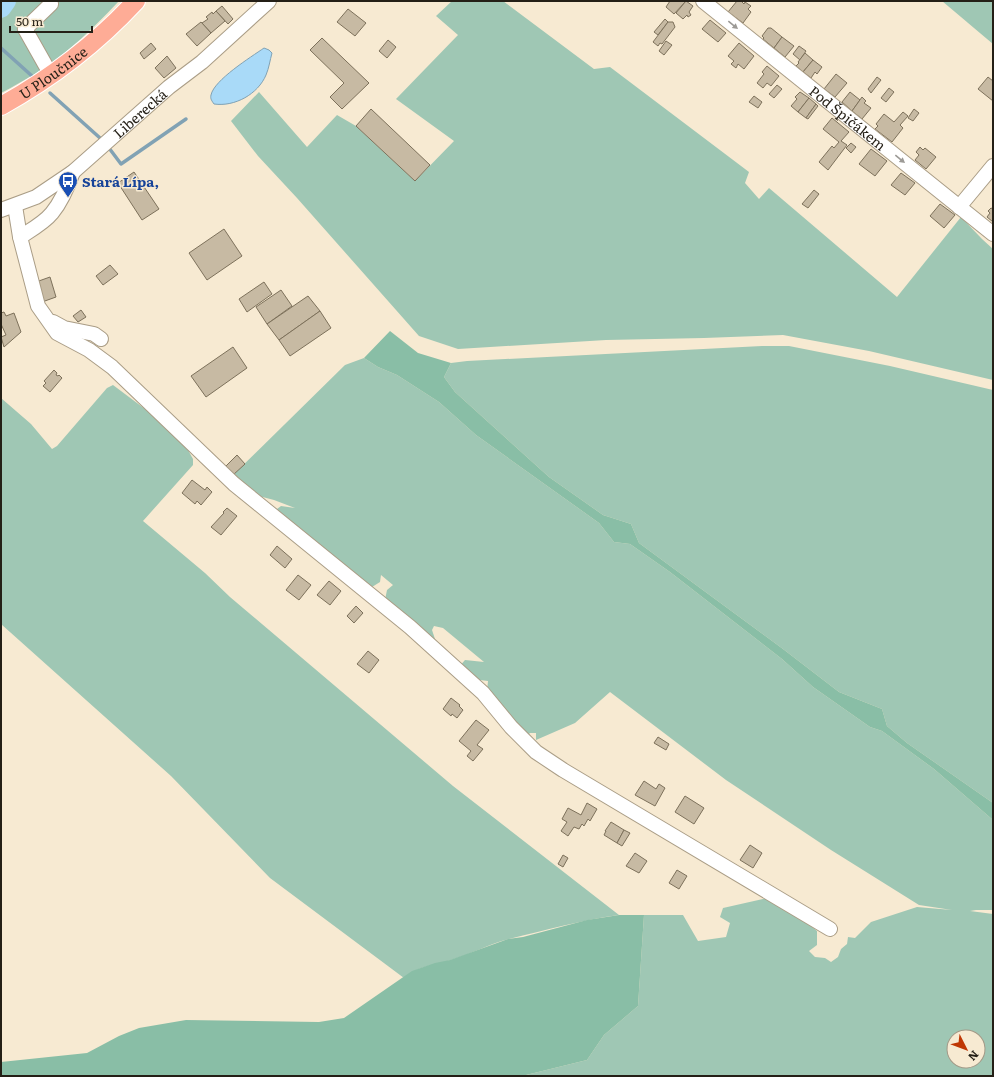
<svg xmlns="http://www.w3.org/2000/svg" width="994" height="1077" viewBox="0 0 994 1077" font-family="Literata,serif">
<rect width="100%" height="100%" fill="#f7ead2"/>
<g fill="#9fc7b4" fill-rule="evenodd">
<path d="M1,1h118c-16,17 -33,34 -51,49 -20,17 -44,31 -67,43z"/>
<polygon points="452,1 503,1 594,69 610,67 749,172 745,183 759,199 769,188 897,297 961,217 982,239 993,249 993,380 869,351 783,335 704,338 606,340 458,349 419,336 297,198 258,156 231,121 259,92 307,147 337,115 356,126 415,181 454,141 396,99 458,35 436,16"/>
<polygon points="942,1 993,1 993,44"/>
<polygon points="762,346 789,346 890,366 993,390 993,803 907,743 887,726 882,709 839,692 783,649 639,543 631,524 603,515 549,477 455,392 444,377 451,363 467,361"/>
<path d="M364,358l14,9 19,8 42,27 37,33 123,88 15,19 16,2 40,28 112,87 31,28 57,40 12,4 52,38 59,51v90h-17l-6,1 23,3v162h-471l65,-16 17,-25 34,-29 6,-91h39l15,26 28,-4 4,-14 -10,-6 3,-9 44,-10 33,19 17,14v14l-8,6 6,6 10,1 6,4 7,-5 3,-8 6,-5 1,-7 7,1 16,-16 46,-15 35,3 -33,-5 -88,-55 -105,-70 -116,-88 -35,31 -39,17v-7h-6l-4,4 -39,-46 1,-10 -16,-2 -13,-12 6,-7 19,2 -41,-34 -9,-2 -2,4 4,12 -51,-42 2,-10 6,-5 -12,-10 -1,7 -8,5 -90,-70 -5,-8 4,-3 14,2 -21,-8 -19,-5 -22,-20 112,-110zM954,1037h24v24h-24z"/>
<path d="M113,385l40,30 30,26 10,18v6l-50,56 62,52 25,24 223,189 166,129c-37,5 -73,15 -110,24 -20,5 -38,15 -58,21 -18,6 -31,5 -47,18l-134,-100 -99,-102 -170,-152v-226l30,26 21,25 5,-3 50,-58z"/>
</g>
<g fill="#89bea6">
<polygon points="390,331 418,353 451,363 444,377 455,392 549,477 603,515 631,524 639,543 783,649 839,692 882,709 887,726 907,743 993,803 993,820 934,769 882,731 870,727 813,687 782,659 670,572 630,544 614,542 599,523 476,435 439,402 397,375 378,367 364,358"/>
<polygon points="619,915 644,915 638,1006 604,1035 587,1060 522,1076 1,1076 1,1062 87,1053 119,1036 139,1028 186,1020 319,1022 344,1018 412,971 435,963 450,960 508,939 523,937 587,920"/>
</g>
<path fill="#a9daf8" stroke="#81a2b4" d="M264,48l5,2 3,3c-2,7 -3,15 -6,22 -8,19 -31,32 -52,29 -2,-3 -4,-5 -3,-9 3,-15 40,-38 53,-47z"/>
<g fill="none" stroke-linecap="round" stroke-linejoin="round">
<g stroke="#81a2b4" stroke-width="3.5">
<polyline points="1,48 32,76"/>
<polyline points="50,93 100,138"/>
<polyline points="109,148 121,164 186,119"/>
</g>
<polyline stroke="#a9daf8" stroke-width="20" points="1,8 6,1"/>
</g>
<g fill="#c7baa3" stroke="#7d715b">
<polygon points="670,1 686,1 674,14 666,7"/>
<polygon points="686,1 693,6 689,12 691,15 688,17 687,15 683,19 676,13"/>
<polygon points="737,1 741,1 744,4 745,2 751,6 748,9 751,12 743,23 728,12"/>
<polygon points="222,6 233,19 228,24 216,11"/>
<polygon points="348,9 366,23 355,36 337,22"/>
<polygon points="216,11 225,21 211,33 202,23 208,19 206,17 212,12 213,14"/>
<polygon points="665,19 668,22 658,35 654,32"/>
<polygon points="710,20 726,33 718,42 702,29"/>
<polygon points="201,22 211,33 197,46 186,34"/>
<polygon points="668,22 673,22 675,27 662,44 660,43 658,46 653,42"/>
<polygon points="768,28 771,28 782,37 774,48 763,39 764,38 762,36"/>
<polygon points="782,37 794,46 785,57 774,48"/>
<polygon points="322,38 369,83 342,109 330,97 344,83 310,50"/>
<polygon points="388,40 396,47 387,58 379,51"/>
<polygon points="666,41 672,45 664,55 659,51"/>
<polygon points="151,43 156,49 144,59 140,53"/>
<polygon points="739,43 754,56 744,69 738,64 736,68 731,64 734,61 728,56"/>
<polygon points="799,46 806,51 800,60 793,54"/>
<polygon points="805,53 813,60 803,72 796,66 799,63 798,62"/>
<polygon points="167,56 176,68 164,78 155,68"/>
<polygon points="813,60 822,67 817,74 815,72 811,78 803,72"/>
<polygon points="767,66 779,76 771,86 767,83 763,88 757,83 764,74 762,72"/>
<polygon points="836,74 847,83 835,97 824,89"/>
<polygon points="877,77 881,80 871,93 868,89"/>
<polygon points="988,77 993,81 993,101 978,89"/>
<polygon points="777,85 782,89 774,98 769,94"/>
<polygon points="889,88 894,92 886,102 881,98"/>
<polygon points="800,92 809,98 798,112 791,106 797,99 795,97"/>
<polygon points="850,92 860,100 852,111 842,102"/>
<polygon points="754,96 762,102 758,108 749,102"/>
<polygon points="862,97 866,101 864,103 871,108 862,119 852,111"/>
<polygon points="809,98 816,104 806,118 798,112"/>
<polygon points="816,104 818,106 808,119 806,118"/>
<polygon points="371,109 430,165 415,181 356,126"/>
<polygon points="914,109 919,113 913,121 908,118"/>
<polygon points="903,112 908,116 900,125 903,128 892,142 875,129 878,126 876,124 884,114 894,122"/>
<polygon points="832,118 849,132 841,141 847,145 828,170 819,162 832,146 834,148 839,142 823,129"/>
<polygon points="851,143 856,147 851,153 846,148"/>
<polygon points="920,147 923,150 925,148 936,157 926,169 915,160 919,155 916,152"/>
<polygon points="871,149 887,161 875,176 859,164"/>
<polygon points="134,172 159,209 142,220 118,183"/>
<polygon points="901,173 915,183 905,195 891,185"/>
<polygon points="814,190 819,194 808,208 802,204"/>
<polygon points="940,204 955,215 944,228 930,216"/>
<polygon points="991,208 993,209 993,222 987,217 990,213 988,211"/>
<polygon points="224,229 242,256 207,280 189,253"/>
<polygon points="110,265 118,274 103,285 96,276"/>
<polygon points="50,277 56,297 42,302 36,282"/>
<polygon points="264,282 272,294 247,312 239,299"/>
<polygon points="281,290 292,306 267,324 256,307"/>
<polygon points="308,296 320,311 279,340 267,324"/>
<polygon points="81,310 86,317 78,322 73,316"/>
<polygon points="320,311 331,328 290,356 279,340"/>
<polygon points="4,312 6,316 14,313 21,332 4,347 1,337 6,335 1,324 1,313"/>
<polygon points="233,347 247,368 206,397 191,376"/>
<polygon points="54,370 57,373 56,375 58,376 59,375 62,378 50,392 43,386 46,383 44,381"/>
<polygon points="237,455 245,464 233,475 225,467"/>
<polygon points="192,480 205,490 207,487 212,492 201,505 197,501 195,504 182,493"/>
<polygon points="227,508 237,516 221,535 211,527 224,513 223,512"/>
<polygon points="277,546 292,559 285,568 270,555"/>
<polygon points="298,575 311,585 299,600 286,590"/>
<polygon points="329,581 341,591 330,605 317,595"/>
<polygon points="356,606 363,613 354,623 347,616"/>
<polygon points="368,651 379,660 369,673 357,664"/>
<polygon points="451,698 460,705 459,706 463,710 457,718 452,714 451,716 443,709"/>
<polygon points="476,720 489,730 477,745 483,749 473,761 467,756 471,751 459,741"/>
<polygon points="658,737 669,744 666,750 654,743"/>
<polygon points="644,781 656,789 659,784 665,788 655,806 635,795"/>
<polygon points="685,796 704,808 694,824 675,812"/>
<polygon points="587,803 597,809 590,821 588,819 584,826 582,824 579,829 574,827 568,836 561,831 567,822 562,819 568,808 581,815"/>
<polygon points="611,822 624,830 617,843 604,835 606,831 605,831"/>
<polygon points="624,830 630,833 622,846 617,843"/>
<polygon points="750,845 762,853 753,868 740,860"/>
<polygon points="635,853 647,861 639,873 626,866"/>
<polygon points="563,855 568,858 563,867 558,864"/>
<polygon points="677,870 687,876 679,889 669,883"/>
</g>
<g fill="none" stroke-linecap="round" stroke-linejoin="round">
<g stroke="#aa9d86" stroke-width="16">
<g id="minor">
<polyline points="50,1 51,4 25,29 51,75"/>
<path id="s1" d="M703,1l290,233"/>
<polyline points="15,206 20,237 38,306 57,333 89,350 112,367 234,484 410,627 483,693 511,727 536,752 563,770 830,929"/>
<polyline points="959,207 993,166"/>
<path id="s2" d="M1,210l35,-13 37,-25 96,-85 33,-25 67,-61"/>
<path d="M20,237c11,-7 24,-14 32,-24 10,-12 16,-27 21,-41"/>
<polyline points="53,322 64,328 94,334 101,339"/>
</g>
</g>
<g stroke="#fff" stroke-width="20">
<g id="major">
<path id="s3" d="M1,106c49,-27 97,-64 135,-105"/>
</g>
</g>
<use href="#minor" stroke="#fff" stroke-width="14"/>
<use href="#major" stroke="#feac96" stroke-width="18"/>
</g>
<defs><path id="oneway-solid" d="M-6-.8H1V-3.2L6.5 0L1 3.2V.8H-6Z"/></defs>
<g fill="#9c9a96">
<use href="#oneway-solid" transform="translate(733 25) rotate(39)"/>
<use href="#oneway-solid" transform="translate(900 159) rotate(39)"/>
</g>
<defs>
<g id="bus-pin" transform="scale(1)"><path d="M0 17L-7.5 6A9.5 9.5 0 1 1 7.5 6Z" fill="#1a4fb4" stroke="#f7ead2"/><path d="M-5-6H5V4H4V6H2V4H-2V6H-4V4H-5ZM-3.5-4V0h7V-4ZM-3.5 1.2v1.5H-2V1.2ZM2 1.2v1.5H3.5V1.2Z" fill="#fff"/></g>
</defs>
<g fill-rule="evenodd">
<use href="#bus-pin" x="68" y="181"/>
</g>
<g text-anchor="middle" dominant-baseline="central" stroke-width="3" stroke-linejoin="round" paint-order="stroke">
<g font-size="14" fill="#241f16" stroke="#f7ead2">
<text stroke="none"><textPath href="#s3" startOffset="62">U Ploučnice</textPath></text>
<text stroke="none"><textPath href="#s2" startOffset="171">Liberecká</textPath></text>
<text stroke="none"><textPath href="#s1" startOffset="186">Pod Špičákem</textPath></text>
</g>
<g font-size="14" font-weight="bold" fill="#164399" stroke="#f7ead2" text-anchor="start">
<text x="82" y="181">Stará Lípa,</text>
</g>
</g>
<rect width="994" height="1077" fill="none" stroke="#241f16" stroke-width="4"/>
<g transform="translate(966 1049) rotate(132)"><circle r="19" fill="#f7ead2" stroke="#a39987"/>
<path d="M0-3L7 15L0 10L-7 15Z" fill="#bf3704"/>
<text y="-6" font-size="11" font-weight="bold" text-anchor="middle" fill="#241f16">N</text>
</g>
<path d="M10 26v6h82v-6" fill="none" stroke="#241f16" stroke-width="2"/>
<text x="16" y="26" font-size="12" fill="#241f16" stroke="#f7ead2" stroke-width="3" paint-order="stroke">50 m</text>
</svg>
